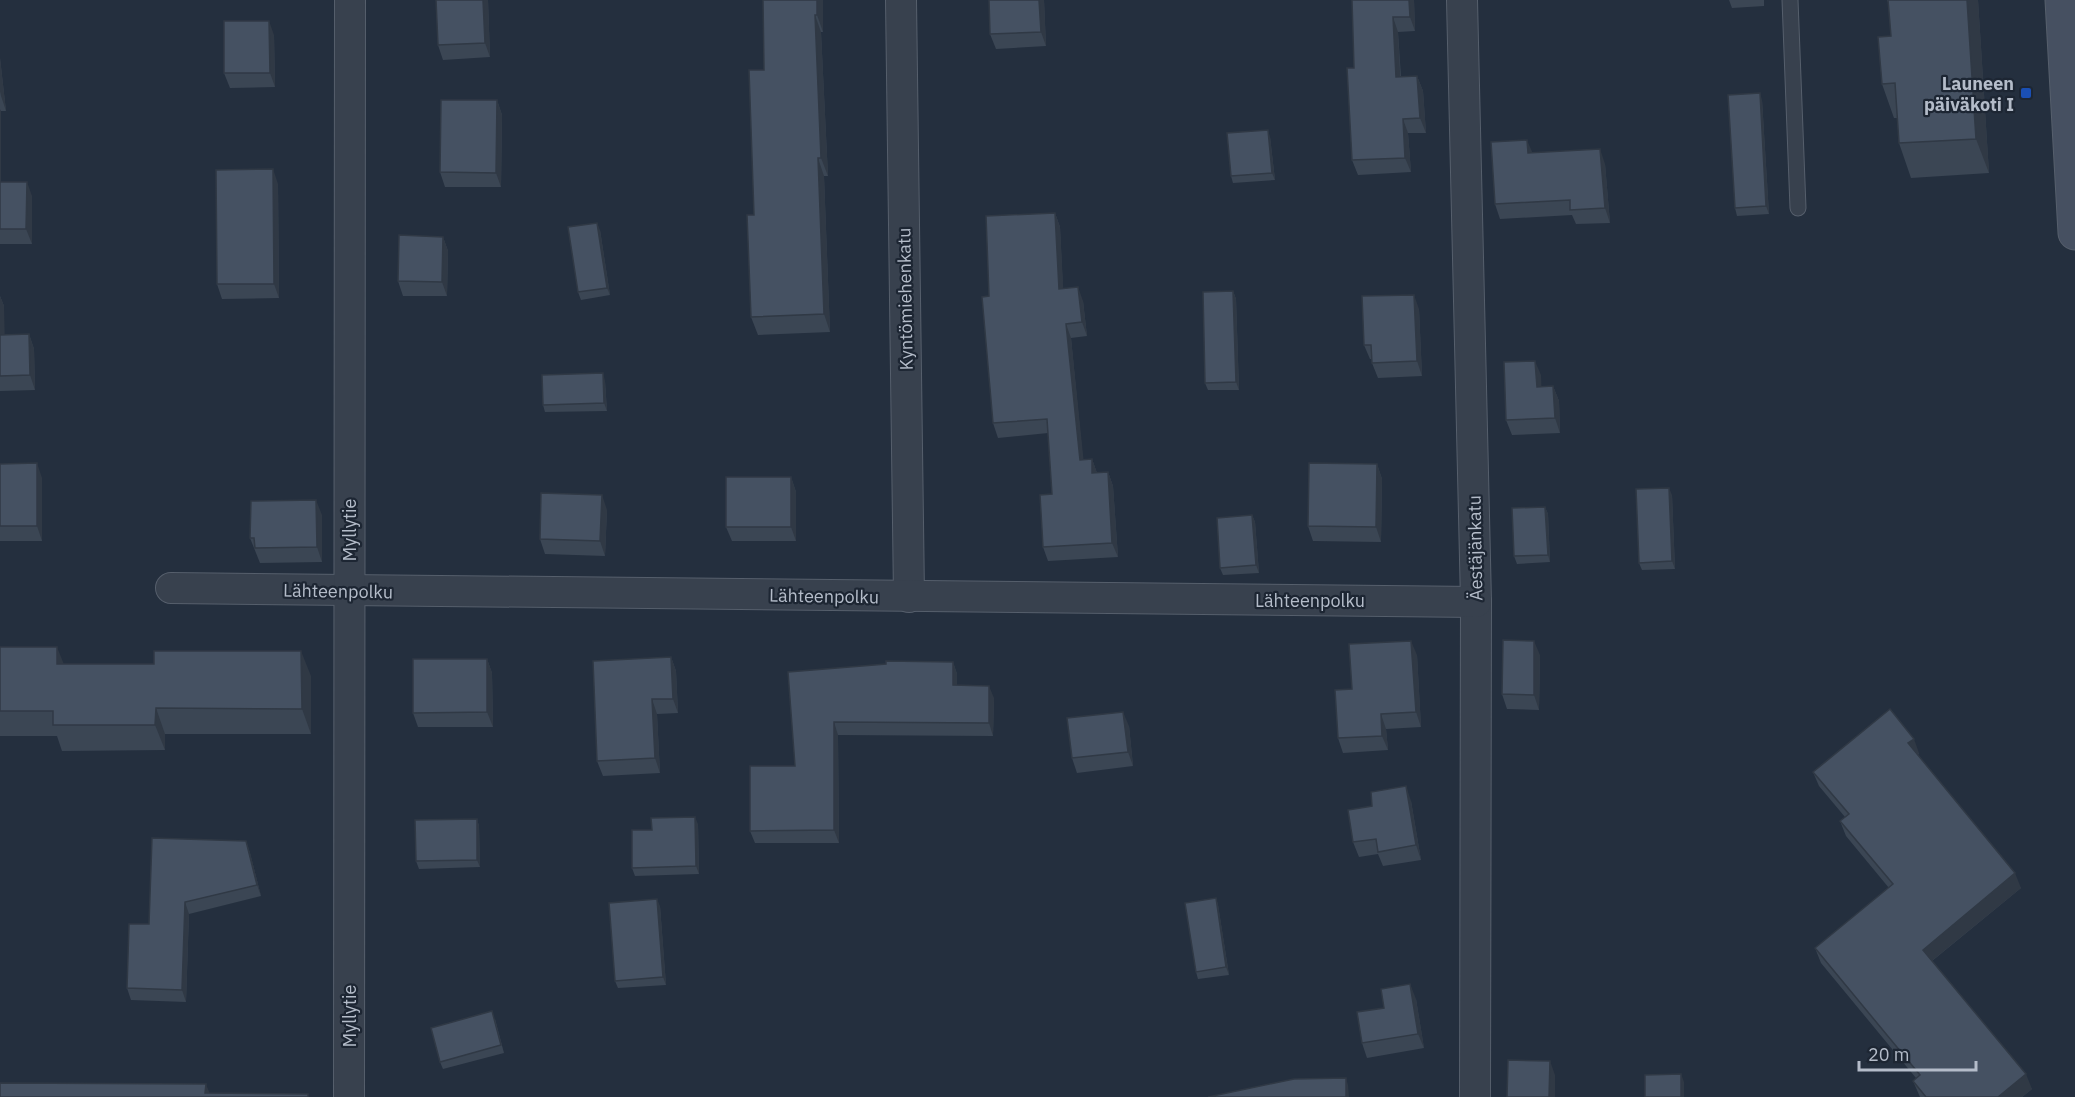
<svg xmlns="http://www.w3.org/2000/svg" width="2075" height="1097" viewBox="0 0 2075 1097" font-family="'IBM Plex Sans',sans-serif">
<rect width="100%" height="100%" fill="#242f3e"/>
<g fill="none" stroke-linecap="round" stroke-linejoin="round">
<g stroke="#565f6c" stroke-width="17">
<polyline id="service" points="1790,0 1798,208"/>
</g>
<g stroke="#565f6c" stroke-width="32">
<g id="minor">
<polyline points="901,0 909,597"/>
<polyline points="1462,0 1476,602 1475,1097"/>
<polyline points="171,588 1476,602"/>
<polyline points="349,1097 350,0"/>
</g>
</g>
<g stroke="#565f6c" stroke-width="35">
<polyline id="secondary" points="2062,0 2075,233"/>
</g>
<use href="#service" stroke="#38414e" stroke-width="15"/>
<use href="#minor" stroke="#38414e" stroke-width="30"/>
<use href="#secondary" stroke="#465061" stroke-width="33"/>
</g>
<g fill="#3b4654">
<polygon points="488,0 490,57 443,60 438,45"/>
<polygon points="823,0 823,32 821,32 828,176 824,176 830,332 758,335 751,317 754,215 764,70"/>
<polygon points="989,0 1044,0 1046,46 996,49 990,34"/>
<polygon points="1352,0 1414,0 1415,31 1398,32 1401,77 1417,76 1423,91 1426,133 1408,133 1411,172 1358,175 1352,160 1354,68"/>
<polygon points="1729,0 1764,0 1764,6 1732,8"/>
<polygon points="1887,0 1978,0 1989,173 1911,178 1899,143 1897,118 1894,118 1882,84 1891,36 1889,5"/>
<polygon points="274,35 275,87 230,88 224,73"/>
<polygon points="0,58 6,111 1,111 1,182 32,196 32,244 0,244"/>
<polygon points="497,100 502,115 501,187 445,187 440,172"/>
<polygon points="1762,100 1769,214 1737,216 1735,208"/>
<polygon points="1270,137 1275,180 1233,183 1231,176"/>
<polygon points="1532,153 1605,164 1610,223 1576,224 1572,215 1500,219 1495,204"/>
<polygon points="278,184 279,298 222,299 217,284"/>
<polygon points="1055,213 1060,227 1063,289 1083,301 1087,336 1071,338 1083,460 1092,459 1097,473 1108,472 1113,486 1118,557 1048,561 1043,547 1052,494 1048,433 998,438 993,423 989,296"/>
<polygon points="600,230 610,295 581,300 578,292"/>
<polygon points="443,237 448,251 447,296 403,296 398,281"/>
<polygon points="1233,291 1236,299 1239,390 1208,390 1205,383"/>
<polygon points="0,296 4,306 4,335 29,334 34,349 35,390 0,391"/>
<polygon points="1419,309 1422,376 1378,378 1372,363 1372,359 1370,359 1364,345"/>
<polygon points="1541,375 1541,387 1553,386 1559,401 1560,433 1512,435 1506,420"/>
<polygon points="605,381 607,411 545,412 543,405"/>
<polygon points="0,464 42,478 42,541 0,541"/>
<polygon points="1377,464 1382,479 1381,542 1313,541 1308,526"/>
<polygon points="791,477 796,492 796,541 732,541 726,527"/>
<polygon points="1672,495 1675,569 1642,570 1639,563"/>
<polygon points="1545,507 1548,514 1550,562 1517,564 1514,556"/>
<polygon points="607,510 605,556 545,554 540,539"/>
<polygon points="322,515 322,562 260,563 250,538"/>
<polygon points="1252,515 1255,522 1259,573 1223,575 1220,568"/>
<polygon points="0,647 64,664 311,676 311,734 165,734 165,750 62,751 57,736 0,736"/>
<polygon points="1417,655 1421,727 1386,729 1388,750 1343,753 1338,738 1352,689"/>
<polygon points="1540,655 1539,710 1507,709 1502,694"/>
<polygon points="671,657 676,671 678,713 657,714 660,773 603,776 597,761"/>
<polygon points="487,659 492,673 493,727 418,727 413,713"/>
<polygon points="953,662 957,674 957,685 994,698 993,736 838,735 839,843 755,843 750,831 795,766 788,672"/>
<polygon points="1129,726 1133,766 1077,773 1072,758"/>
<polygon points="1919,753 1918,755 2021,888 1932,961 2032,1089 2022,1097 1920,1097 1913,1081 1916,1078 1821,963 1815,948 1889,888 1846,836 1840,821 1845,817 1819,786 1813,772"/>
<polygon points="1411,801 1421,860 1383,866 1378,854 1359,857 1353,842"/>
<polygon points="477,819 479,826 480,867 419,869 416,861"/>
<polygon points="698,824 699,874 635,876 632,868 652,830"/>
<polygon points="246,841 250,853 261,896 189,914 186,1002 131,1000 127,988 149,924"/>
<polygon points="1216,898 1218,905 1229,975 1198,979 1196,972"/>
<polygon points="660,906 666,985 618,988 615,981"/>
<polygon points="1416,999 1424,1048 1367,1058 1362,1043 1384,1008"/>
<polygon points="495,1019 504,1053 443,1069 440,1062"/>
</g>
<g fill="#303945">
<polygon points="483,0 488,0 490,57 485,43"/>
<polygon points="817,0 823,0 823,32 817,15"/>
<polygon points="1039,0 1044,0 1046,46 1041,32"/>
<polygon points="1409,0 1414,0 1415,31 1410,17"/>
<polygon points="1967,0 1978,0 1989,173 1976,139"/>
<polygon points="815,15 821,32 828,176 821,158"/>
<polygon points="1393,17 1398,32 1401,92 1396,77"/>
<polygon points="269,21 274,35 275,87 270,73"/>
<polygon points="0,58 6,111 1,96 0,91"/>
<polygon points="1417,76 1423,91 1426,133 1420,118"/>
<polygon points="1760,93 1762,100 1769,214 1766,206"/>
<polygon points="497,100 502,115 501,187 496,173"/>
<polygon points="0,109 1,111 1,196 0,193"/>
<polygon points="1403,119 1408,133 1411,172 1405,158"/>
<polygon points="1268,130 1270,137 1275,180 1272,173"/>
<polygon points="1527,140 1533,154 1528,153"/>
<polygon points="1600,149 1605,164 1610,223 1605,208"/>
<polygon points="818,158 824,176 830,332 824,314"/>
<polygon points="273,169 278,184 279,298 274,284"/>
<polygon points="27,182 32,196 32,244 26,229"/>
<polygon points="1055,213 1060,227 1064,303 1059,289"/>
<polygon points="597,223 600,230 610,295 607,288"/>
<polygon points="443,237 448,251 447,296 442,282"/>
<polygon points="1078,287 1083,301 1087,336 1082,322"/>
<polygon points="1233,291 1236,299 1239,390 1236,382"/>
<polygon points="1414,295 1419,309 1422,376 1417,361"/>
<polygon points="0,296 4,306 5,349 0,336"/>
<polygon points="1066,324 1071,338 1085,474 1080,460"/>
<polygon points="29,334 34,349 35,390 30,375"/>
<polygon points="1535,361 1541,375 1542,402 1537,387"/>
<polygon points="603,373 605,381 607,411 604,403"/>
<polygon points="1553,386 1559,401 1560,433 1555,418"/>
<polygon points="1092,459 1097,473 1092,473"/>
<polygon points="37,463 42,478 42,541 37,526"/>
<polygon points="1377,464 1382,479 1381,542 1376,527"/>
<polygon points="1108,472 1113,486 1118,557 1112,543"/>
<polygon points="791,477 796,492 796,541 791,527"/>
<polygon points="1669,488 1672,495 1675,569 1672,561"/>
<polygon points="602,495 607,510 605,556 600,541"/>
<polygon points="316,500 322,515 322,562 317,547"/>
<polygon points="1545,507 1548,514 1550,562 1548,555"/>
<polygon points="1252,515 1255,522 1259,573 1256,565"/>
<polygon points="1411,641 1417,655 1421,727 1416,712"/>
<polygon points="1534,641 1540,655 1539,710 1534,695"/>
<polygon points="57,647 67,672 57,664"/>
<polygon points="301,651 311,676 311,734 302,709"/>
<polygon points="671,657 676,671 678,713 673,699"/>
<polygon points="487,659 492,673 493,727 487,712"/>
<polygon points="953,662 957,674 957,697 953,685"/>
<polygon points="989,686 994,698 993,736 989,723"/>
<polygon points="652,699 657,714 660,773 655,758"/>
<polygon points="156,708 165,734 165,750 155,725"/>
<polygon points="1123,712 1129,726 1133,766 1128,752"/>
<polygon points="1381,714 1386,729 1388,750 1382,736"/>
<polygon points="834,722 838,735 839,843 834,830"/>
<polygon points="1914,739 1919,753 1914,758 1908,743"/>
<polygon points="1406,786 1411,801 1421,860 1416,845"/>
<polygon points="695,817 698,824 699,874 696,866"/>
<polygon points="477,819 479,826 480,867 477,860"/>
<polygon points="246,841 250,853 261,896 257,885"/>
<polygon points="2015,873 2021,888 1928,964 1923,950"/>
<polygon points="1216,898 1218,905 1229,975 1226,967"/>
<polygon points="657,899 660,906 666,985 663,977"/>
<polygon points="185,902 189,914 186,1002 182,990"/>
<polygon points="1410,984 1416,999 1424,1048 1418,1034"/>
<polygon points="1550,1061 1555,1075 1555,1097 1549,1097"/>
<polygon points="1681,1074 1684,1082 1684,1097 1681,1097"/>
<polygon points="2026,1074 2032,1089 2022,1097 1998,1097"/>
<polygon points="1346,1078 1348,1085 1349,1097 1346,1097"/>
<polygon points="206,1084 211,1097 205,1093"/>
</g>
<g fill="#455162" stroke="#303945" stroke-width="1.5">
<polygon points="436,0 483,0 485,43 438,45"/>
<polygon points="763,0 817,0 817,15 815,15 821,158 818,158 824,314 751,317 747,215 754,215 749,70 764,70"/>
<polygon points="989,0 1039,0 1041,32 990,34"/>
<polygon points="1352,0 1409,0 1410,17 1393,17 1396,77 1417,76 1420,118 1403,119 1405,158 1352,160 1347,68 1354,68"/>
<polygon points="1888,0 1967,0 1976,139 1899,143 1895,83 1882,84 1878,37 1891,36"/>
<polygon points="224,21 269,21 270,73 224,73"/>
<polygon points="1760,93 1766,206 1735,208 1728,95"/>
<polygon points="441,100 497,100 496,173 440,172"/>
<polygon points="1268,130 1272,173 1231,176 1227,133"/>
<polygon points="1527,140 1528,153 1600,149 1605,208 1570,210 1570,200 1495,204 1491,142"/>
<polygon points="273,169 274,284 217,284 216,170"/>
<polygon points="0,182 27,182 26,229 0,229"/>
<polygon points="1055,213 1059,289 1078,287 1082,322 1066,324 1080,460 1092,459 1092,473 1108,472 1112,543 1043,547 1040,495 1052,494 1047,419 993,423 982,297 989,296 986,216"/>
<polygon points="597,223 607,288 578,292 568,227"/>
<polygon points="399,235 443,237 442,282 398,281"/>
<polygon points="1233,291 1236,382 1205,383 1203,292"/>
<polygon points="1414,295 1417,361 1372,363 1371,345 1364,345 1362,296"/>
<polygon points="29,334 30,375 0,376 0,335"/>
<polygon points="1535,361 1537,387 1553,386 1555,418 1506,420 1504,362"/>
<polygon points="603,373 604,403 543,405 542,375"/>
<polygon points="37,463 37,526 0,526 0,464"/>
<polygon points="1309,463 1377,464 1376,527 1308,526"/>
<rect x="726" y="477" width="65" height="50"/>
<polygon points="1669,488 1672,561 1639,563 1636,489"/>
<polygon points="541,493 602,495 600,541 540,539"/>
<polygon points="316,500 317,547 255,548 254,538 250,538 251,501"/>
<polygon points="1545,507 1548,555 1514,556 1512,508"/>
<polygon points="1252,515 1256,565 1220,568 1217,518"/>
<polygon points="1503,640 1534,641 1534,695 1502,694"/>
<polygon points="1411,641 1416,712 1381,714 1382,736 1338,738 1335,690 1352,689 1349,644"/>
<polygon points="0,647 57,647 57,664 154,664 154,651 301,651 302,709 156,708 155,725 53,725 53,711 0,711"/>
<polygon points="671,657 673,699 652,699 655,758 597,761 593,661"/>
<polygon points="413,659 487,659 487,712 413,713"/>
<polygon points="886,661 953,662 953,685 989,686 989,723 834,722 834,830 750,831 750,766 795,766 788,672 886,664"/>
<polygon points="1890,709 1914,739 1908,743 2015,873 1923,950 2026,1074 1998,1097 1926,1097 1913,1081 1920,1075 1815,948 1893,884 1840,821 1849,814 1813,772"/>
<polygon points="1123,712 1128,752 1072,758 1067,718"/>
<polygon points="1406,786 1416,845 1378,852 1376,839 1353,842 1348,810 1372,806 1371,792"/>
<polygon points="695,817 696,866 632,868 632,830 652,830 651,818"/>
<polygon points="477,819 477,860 416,861 415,820"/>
<polygon points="152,838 246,841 257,885 185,902 182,990 127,988 129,924 149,924"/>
<polygon points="1216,898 1226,967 1196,972 1185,903"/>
<polygon points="657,899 663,977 615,981 609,903"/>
<polygon points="1410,984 1418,1034 1362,1043 1357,1012 1384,1008 1381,989"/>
<polygon points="492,1011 501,1045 440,1062 431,1028"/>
<polygon points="1508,1060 1550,1061 1549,1097 1507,1097"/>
<polygon points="1681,1074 1681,1097 1645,1097 1645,1075"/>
<polygon points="1346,1078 1346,1097 1208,1097 1294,1079"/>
<polygon points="0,1083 206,1084 205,1093 308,1094 308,1097 0,1097"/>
</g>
<rect fill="#1a4fb4" stroke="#1d2633" stroke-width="2" x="2020" y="87" width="12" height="12" rx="3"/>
<g text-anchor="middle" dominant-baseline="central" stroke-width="4.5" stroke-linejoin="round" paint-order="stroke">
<g font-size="18" font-weight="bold" fill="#b4bcc9" stroke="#1d2633" text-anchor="end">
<text x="2014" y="83">Launeen<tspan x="2014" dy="21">päiväkoti I</tspan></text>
</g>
<g font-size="18" fill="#b4bcc9" stroke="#1d2633">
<text transform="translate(905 299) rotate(-91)">Kyntömiehenkatu</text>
<text transform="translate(349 530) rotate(-90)">Myllytie</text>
<text transform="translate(1475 548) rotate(-91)">Äestäjänkatu</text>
<text transform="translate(338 591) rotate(1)">Lähteenpolku</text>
<text transform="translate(824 596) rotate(1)">Lähteenpolku</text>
<text x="1310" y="600">Lähteenpolku</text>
<text transform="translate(349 1016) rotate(-90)">Myllytie</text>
</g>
</g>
<path d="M1859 1061v9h117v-9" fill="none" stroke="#b4bcc9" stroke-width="3"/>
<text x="1868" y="1061" font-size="18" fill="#b4bcc9" stroke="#1d2633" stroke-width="4.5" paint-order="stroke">20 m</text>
</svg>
